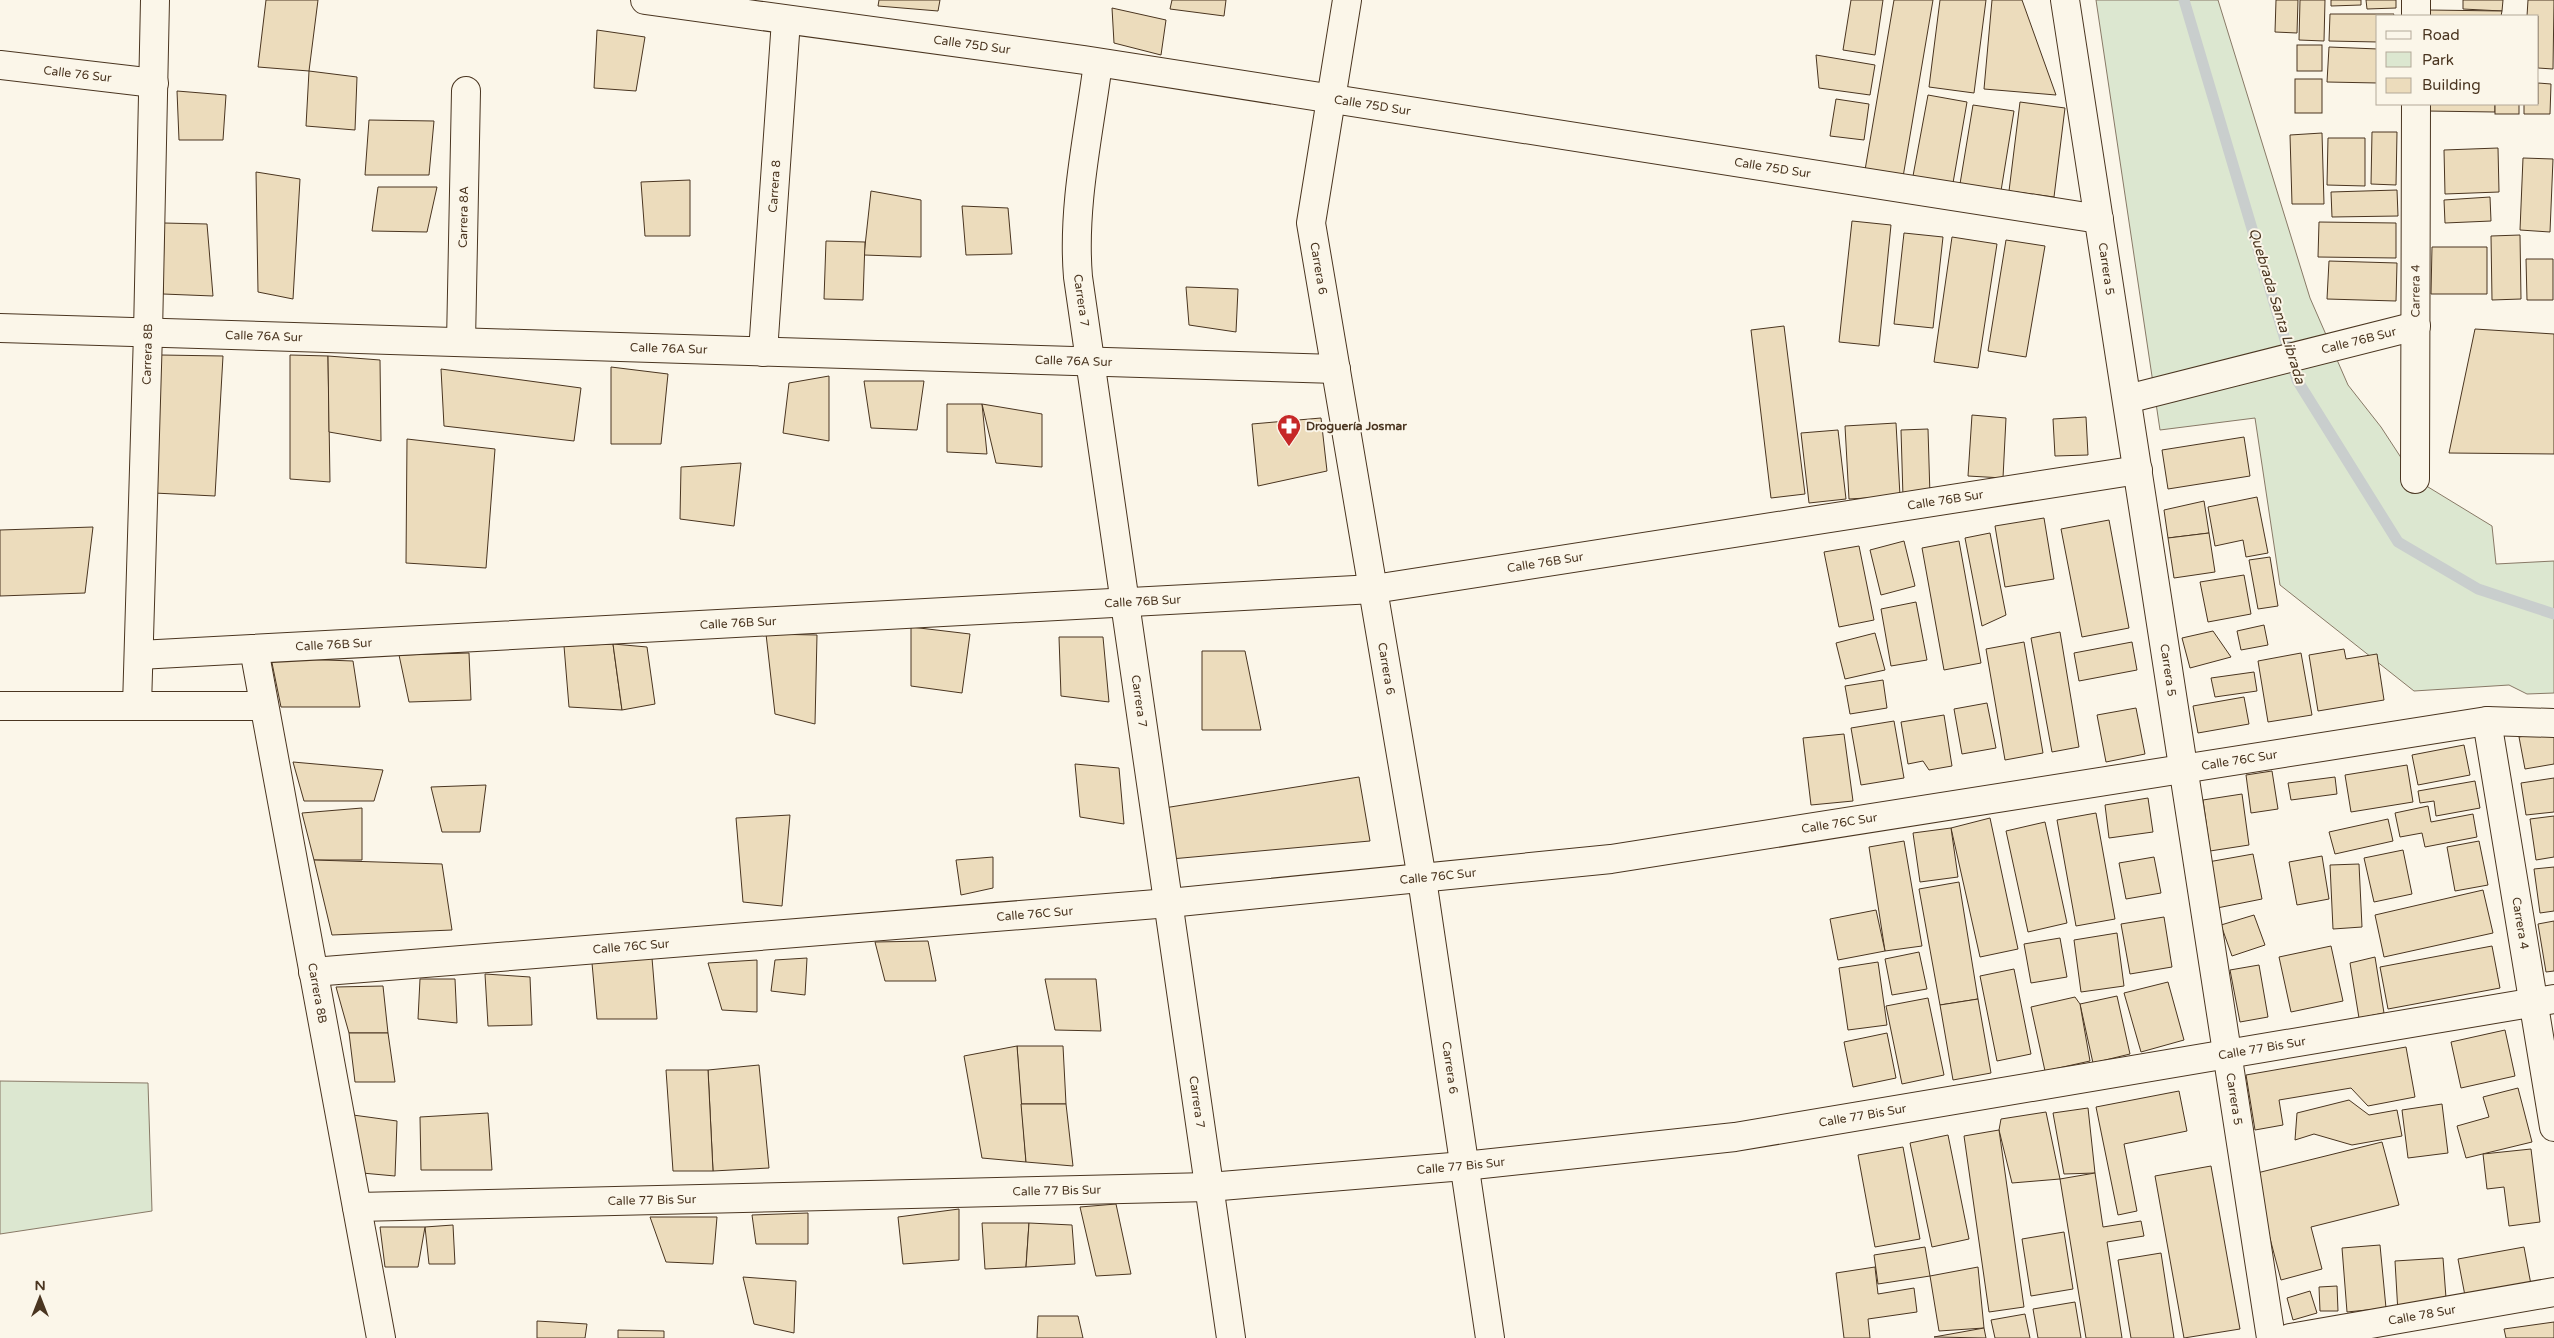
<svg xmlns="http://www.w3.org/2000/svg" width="2554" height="1338" viewBox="0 0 2554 1338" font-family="'Varela Round',sans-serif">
<rect width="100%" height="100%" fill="#fbf6e9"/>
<g fill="#dce7d0" stroke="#887966">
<polygon points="2096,0 2218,0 2310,298 2348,385 2381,427 2415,479 2492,526 2496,564 2554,561 2554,693 2527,694 2509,685 2414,691 2280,585 2255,418 2160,430"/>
<polygon points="0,1081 148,1083 152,1211 0,1234"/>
</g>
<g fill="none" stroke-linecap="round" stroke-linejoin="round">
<polyline stroke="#c9cecd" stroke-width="11" points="2184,0 2297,380 2398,542 2478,589 2554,614"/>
</g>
<g fill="#ecdcbc" stroke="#4a3520">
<polygon points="266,0 318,0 309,71 258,67"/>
<polygon points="879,0 940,0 938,11 878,6"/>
<polygon points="1172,0 1226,0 1224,16 1170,9"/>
<polygon points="1851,0 1883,0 1875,55 1843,50"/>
<polygon points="1894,0 1933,0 1903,177 1865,170"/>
<polygon points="1940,0 1986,0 1974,93 1929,87"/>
<polygon points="1992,0 2022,0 2056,95 1984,89"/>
<polygon points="2276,0 2298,0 2297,33 2275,32"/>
<polygon points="2300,0 2325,0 2324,41 2299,40"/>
<polygon points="2331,0 2361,0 2361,5 2331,6"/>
<polygon points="2366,0 2396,0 2396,8 2367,9"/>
<polygon points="2463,0 2503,0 2502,11 2463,9"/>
<polygon points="2528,0 2554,0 2553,69 2538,68 2538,16 2527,16"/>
<polygon points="1112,8 1166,20 1161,55 1114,43"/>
<polygon points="2429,10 2502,11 2501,16 2429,16"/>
<polygon points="2330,14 2394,14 2393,16 2378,16 2378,42 2329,41"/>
<polygon points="597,30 645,37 636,91 594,88"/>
<rect x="2297" y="45" width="25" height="26"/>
<polygon points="2329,47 2378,49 2378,83 2327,82"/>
<polygon points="1816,55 1875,65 1870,95 1819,88"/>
<polygon points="309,71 357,77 355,130 306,126"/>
<rect x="2295" y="79" width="27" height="34"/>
<polygon points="2538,83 2551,84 2550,114 2524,114 2524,104 2538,104"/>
<polygon points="177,91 226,95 223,140 179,140"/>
<polygon points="1928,95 1967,102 1953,183 1913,176"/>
<polygon points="1836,99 1869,104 1864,140 1830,136"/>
<polygon points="2020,102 2065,108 2054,197 2009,191"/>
<polygon points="2427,104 2495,104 2495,112 2427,111"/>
<rect x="2495" y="104" width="24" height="10"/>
<polygon points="1973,105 2014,111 2000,197 1959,190"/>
<polygon points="369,120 434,121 429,175 365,175"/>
<polygon points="2372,132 2397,132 2396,185 2371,184"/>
<polygon points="2322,133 2324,204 2292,204 2290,135"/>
<polygon points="2328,138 2365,138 2365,186 2327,185"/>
<polygon points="2498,148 2499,192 2445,194 2444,150"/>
<polygon points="2523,158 2553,159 2550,232 2520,230"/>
<polygon points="256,172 300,179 293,299 258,292"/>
<polygon points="690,180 690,236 645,236 641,182"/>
<polygon points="378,187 437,187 427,232 372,231"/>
<polygon points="2397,190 2398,216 2332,217 2331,192"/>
<polygon points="871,191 921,200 921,257 864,255"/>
<polygon points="2490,197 2491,221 2445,223 2444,200"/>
<polygon points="962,206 1008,208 1012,254 966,255"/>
<polygon points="1852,221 1891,225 1879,346 1839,342"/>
<polygon points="2319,222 2396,223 2396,258 2318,257"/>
<polygon points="164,223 207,224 213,296 163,294"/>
<polygon points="1904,233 1943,237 1933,328 1894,324"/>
<polygon points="2520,235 2521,299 2492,300 2491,236"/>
<polygon points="1952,237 1997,244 1978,368 1934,362"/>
<polygon points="2006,240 2045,246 2026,357 1988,351"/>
<polygon points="826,241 865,242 863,300 824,299"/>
<polygon points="2432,247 2487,247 2487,294 2431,294"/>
<polygon points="2526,259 2553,259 2553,300 2527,300"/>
<polygon points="2329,261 2397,263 2396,301 2327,299"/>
<polygon points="1186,287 1238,289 1236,332 1189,325"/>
<polygon points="1784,326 1805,494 1771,498 1751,330"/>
<polygon points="2475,329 2554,334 2554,454 2449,453"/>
<polygon points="161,355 223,356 215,496 154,493"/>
<polygon points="290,355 328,356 330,482 290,479"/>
<polygon points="328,356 380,360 381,441 329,432"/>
<polygon points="611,367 668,374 661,444 611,444"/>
<polygon points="441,369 581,388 574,441 444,426"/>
<polygon points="829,376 829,441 783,433 789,383"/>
<polygon points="864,381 924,381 917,430 871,428"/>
<polygon points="947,404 982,404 987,454 947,452"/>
<polygon points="982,404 1042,414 1042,467 996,463"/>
<polygon points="1972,415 2006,418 2003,478 1968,476"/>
<polygon points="2086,417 2088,455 2055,456 2053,419"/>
<polygon points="1321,418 1327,471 1258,486 1252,424"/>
<polygon points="1896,423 1900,496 1849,499 1845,426"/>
<polygon points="1928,429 1930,496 1903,497 1901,430"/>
<polygon points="1838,430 1846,499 1809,503 1801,433"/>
<polygon points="2244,437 2250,476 2168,489 2162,450"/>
<polygon points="407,439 495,449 486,568 406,563"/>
<polygon points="741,463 734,526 680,519 681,467"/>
<polygon points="2257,497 2268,553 2246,557 2243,540 2215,546 2208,507"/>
<polygon points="2204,501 2209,533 2168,538 2164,510"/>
<polygon points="2044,518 2054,579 2005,587 1995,526"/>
<polygon points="2109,520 2129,628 2082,637 2061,529"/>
<polygon points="93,527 85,593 0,596 0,530"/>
<polygon points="1990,533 2006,615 1982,626 1965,538"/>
<polygon points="2209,533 2215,572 2174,578 2168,538"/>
<polygon points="1904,541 1915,586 1881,595 1870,550"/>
<polygon points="1959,541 1981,663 1944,670 1922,548"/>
<polygon points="1859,546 1874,620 1839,627 1824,552"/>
<polygon points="2270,557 2278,606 2258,609 2249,560"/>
<polygon points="2244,575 2251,614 2208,622 2200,582"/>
<polygon points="1916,602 1927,660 1891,666 1881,609"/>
<polygon points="2264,625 2268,645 2241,650 2237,631"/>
<polygon points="911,627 970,634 962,693 911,686"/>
<polygon points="2213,631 2231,657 2190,668 2182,638"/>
<polygon points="2060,632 2079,747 2052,752 2031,638"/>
<polygon points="1875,633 1885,670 1845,679 1836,643"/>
<polygon points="766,634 817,635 815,724 775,714"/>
<polygon points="1059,637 1103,637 1109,702 1061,696"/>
<polygon points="2024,642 2043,753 2005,760 1986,649"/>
<polygon points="2132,642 2137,670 2079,681 2074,653"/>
<polygon points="613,644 622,710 569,707 564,646"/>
<polygon points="613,644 647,647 655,704 622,710"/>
<polygon points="2344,649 2346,659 2377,654 2384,700 2318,711 2309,655"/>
<polygon points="1202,651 1245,651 1261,730 1202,730"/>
<polygon points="469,653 471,700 409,702 399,655"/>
<polygon points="2301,653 2312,715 2268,722 2258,661"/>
<polygon points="271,658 353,661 360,707 281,707"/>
<polygon points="2254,672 2257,691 2215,697 2211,678"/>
<polygon points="1883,680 1887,708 1850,714 1845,686"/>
<polygon points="2244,697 2249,724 2198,733 2193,706"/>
<polygon points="1987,703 1996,748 1962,754 1954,709"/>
<polygon points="2136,708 2145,754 2106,762 2097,715"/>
<polygon points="1944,715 1952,766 1929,770 1923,761 1908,764 1901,722"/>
<polygon points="1894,721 1904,778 1861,785 1851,728"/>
<polygon points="2554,731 2554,764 2525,769 2519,737"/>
<polygon points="1844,734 1853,801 1811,805 1803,738"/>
<polygon points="2464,745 2470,775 2418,785 2412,755"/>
<polygon points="293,762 383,770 374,801 304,801"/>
<polygon points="1075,764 1119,768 1124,824 1080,817"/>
<polygon points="2407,765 2413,802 2351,812 2345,775"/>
<polygon points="2272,771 2278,809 2251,813 2246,775"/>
<polygon points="1359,777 1370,841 1171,859 1164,808"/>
<polygon points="2335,777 2337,794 2291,800 2288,783"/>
<polygon points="2554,778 2554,812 2526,815 2521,783"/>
<polygon points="2475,781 2480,808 2436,816 2434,801 2420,803 2418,791"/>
<polygon points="486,785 480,832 442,832 431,787"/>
<polygon points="2242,794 2249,845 2210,851 2203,800"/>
<polygon points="2148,798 2153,832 2109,838 2105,805"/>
<polygon points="2428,806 2431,822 2473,814 2477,837 2425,847 2422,833 2400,837 2395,813"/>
<polygon points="362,808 362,860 314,860 302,813"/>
<polygon points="2096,813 2115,919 2076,926 2057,820"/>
<polygon points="790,815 782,906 743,902 736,818"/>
<polygon points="2554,816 2554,857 2536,860 2530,819"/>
<polygon points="1990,818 2018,949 1980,957 1951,828"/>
<polygon points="2388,819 2393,841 2335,854 2329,832"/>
<polygon points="2045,822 2067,923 2028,932 2006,831"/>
<polygon points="1951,828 1958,877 1920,882 1913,833"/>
<polygon points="1904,841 1922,946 1885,951 1869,847"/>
<polygon points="2479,841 2488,885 2455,891 2447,847"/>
<polygon points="2403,850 2412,894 2374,902 2364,858"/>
<polygon points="2253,854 2262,899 2217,908 2208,862"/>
<polygon points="2322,856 2329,899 2297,905 2289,862"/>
<polygon points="993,857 993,888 961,895 956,860"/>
<polygon points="2154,857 2161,893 2126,899 2119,863"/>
<polygon points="314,860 442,864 452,930 332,935"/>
<polygon points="2359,864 2362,927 2333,929 2330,865"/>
<polygon points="2554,867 2554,911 2540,913 2534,869"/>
<polygon points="1959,882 1978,999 1940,1005 1919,889"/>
<polygon points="2483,890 2493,933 2384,957 2375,915"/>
<polygon points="1876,910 1885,951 1838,960 1830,919"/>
<polygon points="2254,915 2265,945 2232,956 2221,925"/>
<polygon points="2164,917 2172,967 2130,974 2121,924"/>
<polygon points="2554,921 2554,971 2546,972 2538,924"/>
<polygon points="2117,933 2124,986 2081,992 2074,940"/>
<polygon points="2060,938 2067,977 2031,983 2024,944"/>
<polygon points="928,941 936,981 885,981 875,942"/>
<polygon points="2331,946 2343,1001 2291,1012 2279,957"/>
<polygon points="2492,946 2500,988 2388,1009 2380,967"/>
<polygon points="1919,952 1927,989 1892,995 1885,959"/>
<polygon points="2375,957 2384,1013 2359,1018 2350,963"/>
<polygon points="652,958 657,1019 597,1019 592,963"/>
<polygon points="807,958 805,995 771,991 775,960"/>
<polygon points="757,960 757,1012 722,1010 708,963"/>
<polygon points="1878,962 1887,1025 1848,1030 1839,968"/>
<polygon points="2259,965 2268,1017 2240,1022 2230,970"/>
<polygon points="2014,969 2031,1054 1997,1061 1980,976"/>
<polygon points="485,974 530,977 532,1025 488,1026"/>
<polygon points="420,979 455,979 457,1023 418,1019"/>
<polygon points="1045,979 1096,979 1101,1031 1055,1030"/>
<polygon points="2168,982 2184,1040 2141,1052 2124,993"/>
<polygon points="383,986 388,1033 349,1033 336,987"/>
<polygon points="2117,996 2130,1054 2093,1063 2080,1004"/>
<polygon points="2075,997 2080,1004 2090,1061 2045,1071 2031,1007"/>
<polygon points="1928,998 1944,1075 1902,1084 1886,1006"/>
<polygon points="1978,999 1991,1073 1953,1080 1940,1005"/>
<polygon points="2505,1030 2515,1076 2461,1088 2451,1042"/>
<polygon points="349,1033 388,1033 395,1082 355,1082"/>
<polygon points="1887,1033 1896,1078 1853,1087 1844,1042"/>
<polygon points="1017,1046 1063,1046 1066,1104 1021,1104"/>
<polygon points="1017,1046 1026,1162 982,1158 964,1056"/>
<polygon points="2406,1047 2415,1097 2368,1106 2351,1088 2279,1100 2283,1125 2255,1130 2246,1075"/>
<polygon points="759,1065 769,1168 713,1171 708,1070"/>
<polygon points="666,1070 708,1070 713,1171 673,1171"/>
<polygon points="2518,1088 2532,1142 2466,1158 2457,1126 2489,1117 2483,1097"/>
<polygon points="2179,1091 2187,1131 2124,1144 2137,1211 2118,1215 2096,1107"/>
<polygon points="2349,1100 2369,1115 2397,1110 2402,1136 2352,1145 2314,1134 2295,1140 2297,1113"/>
<polygon points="1021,1104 1066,1104 1073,1166 1026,1162"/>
<polygon points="2442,1104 2448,1153 2408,1158 2402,1110"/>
<polygon points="2088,1108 2095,1173 2064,1174 2053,1113"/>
<polygon points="2046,1112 2060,1179 2012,1183 1999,1130 2001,1119"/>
<polygon points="488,1113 492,1170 421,1170 420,1117"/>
<polygon points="353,1115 397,1121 395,1176 362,1173"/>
<polygon points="1999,1130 2024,1307 1989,1312 1964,1136"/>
<polygon points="1948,1135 1969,1239 1932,1247 1910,1143"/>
<polygon points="2382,1142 2399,1205 2311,1227 2322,1269 2281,1280 2253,1174"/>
<polygon points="1903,1147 1920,1239 1875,1247 1858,1155"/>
<polygon points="2531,1149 2540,1222 2509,1226 2504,1187 2487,1189 2483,1154"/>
<polygon points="2211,1166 2240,1329 2184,1338 2155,1176"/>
<polygon points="2095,1173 2103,1227 2141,1221 2144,1236 2107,1242 2122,1338 2086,1338 2060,1179"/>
<polygon points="1116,1204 1131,1274 1096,1276 1080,1207"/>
<polygon points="959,1209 959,1260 903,1264 898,1217"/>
<polygon points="808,1213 808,1244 756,1244 752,1215"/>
<polygon points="650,1217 717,1217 713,1264 666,1262"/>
<polygon points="982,1223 1029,1223 1026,1267 985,1269"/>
<polygon points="1029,1223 1072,1225 1075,1264 1026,1267"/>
<polygon points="453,1225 455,1264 429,1264 425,1227"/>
<polygon points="380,1227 425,1227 418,1267 385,1267"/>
<polygon points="2064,1232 2073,1289 2031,1296 2022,1239"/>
<polygon points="2380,1245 2386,1308 2347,1312 2342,1248"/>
<polygon points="1925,1247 1930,1276 1878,1284 1874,1255"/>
<polygon points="2524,1247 2532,1290 2466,1301 2458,1259"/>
<polygon points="2161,1253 2174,1338 2131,1338 2118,1260"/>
<polygon points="2443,1258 2447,1311 2398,1313 2395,1261"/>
<polygon points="1875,1267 1878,1294 1914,1288 1917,1312 1868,1319 1870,1338 1844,1338 1836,1273"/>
<polygon points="1978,1267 1984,1328 1939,1331 1930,1276"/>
<polygon points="743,1277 796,1281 794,1333 754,1324"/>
<polygon points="2337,1286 2338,1311 2320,1311 2319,1287"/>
<polygon points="2310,1291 2317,1313 2293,1320 2287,1298"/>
<polygon points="2075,1302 2081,1338 2038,1338 2033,1309"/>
<polygon points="2025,1314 2030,1338 1995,1338 1991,1320"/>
<polygon points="1038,1316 1078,1316 1083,1338 1037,1338"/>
<polygon points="537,1321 587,1324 585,1338 537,1338"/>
<polygon points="2554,1322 2554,1338 2506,1338 2504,1329"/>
<polygon points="1984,1328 1986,1338 1934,1337"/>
<polygon points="618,1330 664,1331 664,1338 618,1338"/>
</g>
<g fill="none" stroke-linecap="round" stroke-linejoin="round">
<g stroke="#4a3520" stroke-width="30">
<g id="minor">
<path id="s1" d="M645,0l439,60 1015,159"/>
<path id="s2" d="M1347,0l-36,223 111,656 68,459"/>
<path id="s3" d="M2065,0l206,1338"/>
<polyline points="2416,0 2416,16"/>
<path id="s4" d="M1098,63c-9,70 -26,143 -20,214l153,1061"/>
<path id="s5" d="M0,65l154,18"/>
<path id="s6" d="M0,328l1336,41"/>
<path id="s7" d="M461,342l5,-251"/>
<path id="s8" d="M763,352l23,-332"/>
<path id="s9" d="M2127,399l289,-73"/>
<path id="s10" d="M2415,479l1,-375"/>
<path id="s11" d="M254,649l127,689"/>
<path id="s12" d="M139,655l1235,-66 764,-119"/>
<polyline points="0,706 264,706"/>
<path id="s13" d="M137,706l11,-373 7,-333"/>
<path id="s14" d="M2487,721l67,406"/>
<path id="s15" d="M313,972l856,-69 442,-44 876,-138 67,2"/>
<path id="s16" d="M357,1207l852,-20 255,-21 271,-29 819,-138"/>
<path id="s17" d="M2290,1338l264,-46"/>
</g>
</g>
<use href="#minor" stroke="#fbf6e9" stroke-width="28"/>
</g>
<defs>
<g id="pharmacy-pin" transform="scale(1.25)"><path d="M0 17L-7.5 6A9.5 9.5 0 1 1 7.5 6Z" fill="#c62828" stroke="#fbf6e9"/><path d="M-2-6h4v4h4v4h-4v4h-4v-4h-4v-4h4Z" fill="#fff"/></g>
</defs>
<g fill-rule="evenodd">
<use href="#pharmacy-pin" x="1289" y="426"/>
</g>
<g text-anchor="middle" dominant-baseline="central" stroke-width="4" stroke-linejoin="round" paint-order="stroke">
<g font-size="12" fill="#4a3520" stroke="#fbf6e9">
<text stroke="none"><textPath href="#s1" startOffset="330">Calle 75D Sur</textPath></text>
<text stroke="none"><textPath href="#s5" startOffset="78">Calle 76 Sur</textPath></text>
<text stroke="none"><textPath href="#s1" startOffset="735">Calle 75D Sur</textPath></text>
<text stroke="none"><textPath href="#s1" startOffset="1140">Calle 75D Sur</textPath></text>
<text stroke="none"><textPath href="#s8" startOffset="166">Carrera 8</textPath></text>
<text stroke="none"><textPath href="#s7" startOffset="125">Carrera 8A</textPath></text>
<text stroke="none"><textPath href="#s2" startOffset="272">Carrera 6</textPath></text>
<text stroke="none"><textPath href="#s3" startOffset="272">Carrera 5</textPath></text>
<text stroke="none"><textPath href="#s10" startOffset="188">Carrera 4</textPath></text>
<text stroke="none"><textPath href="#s4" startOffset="239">Carrera 7</textPath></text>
<text stroke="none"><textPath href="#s6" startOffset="264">Calle 76A Sur</textPath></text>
<text stroke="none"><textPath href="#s9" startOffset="239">Calle 76B Sur</textPath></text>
<text stroke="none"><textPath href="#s6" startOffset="669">Calle 76A Sur</textPath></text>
<text stroke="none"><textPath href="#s13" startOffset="352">Carrera 8B</textPath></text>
<text stroke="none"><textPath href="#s6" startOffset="1074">Calle 76A Sur</textPath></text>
<text stroke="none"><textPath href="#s12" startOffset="1815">Calle 76B Sur</textPath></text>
<text stroke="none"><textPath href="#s12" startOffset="1410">Calle 76B Sur</textPath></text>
<text stroke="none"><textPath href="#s12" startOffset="1005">Calle 76B Sur</textPath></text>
<text stroke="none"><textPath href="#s12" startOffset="600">Calle 76B Sur</textPath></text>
<text stroke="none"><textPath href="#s12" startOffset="195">Calle 76B Sur</textPath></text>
<text stroke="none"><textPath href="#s2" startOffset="678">Carrera 6</textPath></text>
<text stroke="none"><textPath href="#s3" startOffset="678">Carrera 5</textPath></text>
<text stroke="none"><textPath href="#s4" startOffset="644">Carrera 7</textPath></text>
<text stroke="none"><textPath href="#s15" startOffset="1939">Calle 76C Sur</textPath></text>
<text stroke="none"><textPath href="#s15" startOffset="1534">Calle 76C Sur</textPath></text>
<text stroke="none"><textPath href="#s15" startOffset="1129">Calle 76C Sur</textPath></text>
<text stroke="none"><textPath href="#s15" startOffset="724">Calle 76C Sur</textPath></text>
<text stroke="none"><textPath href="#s14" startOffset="205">Carrera 4</textPath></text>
<text stroke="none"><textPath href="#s15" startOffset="319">Calle 76C Sur</textPath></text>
<text stroke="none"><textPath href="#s11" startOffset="350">Carrera 8B</textPath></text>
<text stroke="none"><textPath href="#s16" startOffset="1915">Calle 77 Bis Sur</textPath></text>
<text stroke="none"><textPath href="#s2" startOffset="1082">Carrera 6</textPath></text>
<text stroke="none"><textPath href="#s3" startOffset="1112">Carrera 5</textPath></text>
<text stroke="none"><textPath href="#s4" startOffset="1049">Carrera 7</textPath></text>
<text stroke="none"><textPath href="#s16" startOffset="1510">Calle 77 Bis Sur</textPath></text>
<text stroke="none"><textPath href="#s16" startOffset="1105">Calle 77 Bis Sur</textPath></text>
<text stroke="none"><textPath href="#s16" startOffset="700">Calle 77 Bis Sur</textPath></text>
<text stroke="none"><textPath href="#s16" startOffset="295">Calle 77 Bis Sur</textPath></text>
<text stroke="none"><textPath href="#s17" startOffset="134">Calle 78 Sur</textPath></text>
</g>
<g font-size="12" font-weight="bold" fill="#4a3520" stroke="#fbf6e9" text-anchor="start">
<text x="1306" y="426">Droguería Josmar</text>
</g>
<g font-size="14" font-style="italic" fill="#4a3520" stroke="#fbf6e9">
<text transform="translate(2277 306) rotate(73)">Quebrada Santa Librada</text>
</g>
</g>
<rect x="2376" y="15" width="162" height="90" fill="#fbf6e9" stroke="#b4a999"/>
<rect x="2386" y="31" width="25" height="8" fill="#fbf6e9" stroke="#b4a999"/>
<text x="2422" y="40" font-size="15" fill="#4a3520">Road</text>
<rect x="2386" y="52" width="25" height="15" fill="#dce7d0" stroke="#b4a999"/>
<text x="2422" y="65" font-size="15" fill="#4a3520">Park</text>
<rect x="2386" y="78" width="25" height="15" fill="#ecdcbc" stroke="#b4a999"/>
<text x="2422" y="90" font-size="15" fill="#4a3520">Building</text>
<g transform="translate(40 1298)" stroke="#fbf6e9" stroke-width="4" paint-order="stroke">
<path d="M0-4L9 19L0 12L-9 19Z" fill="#4a3520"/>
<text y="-8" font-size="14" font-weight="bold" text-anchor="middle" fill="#4a3520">N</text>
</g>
</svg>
